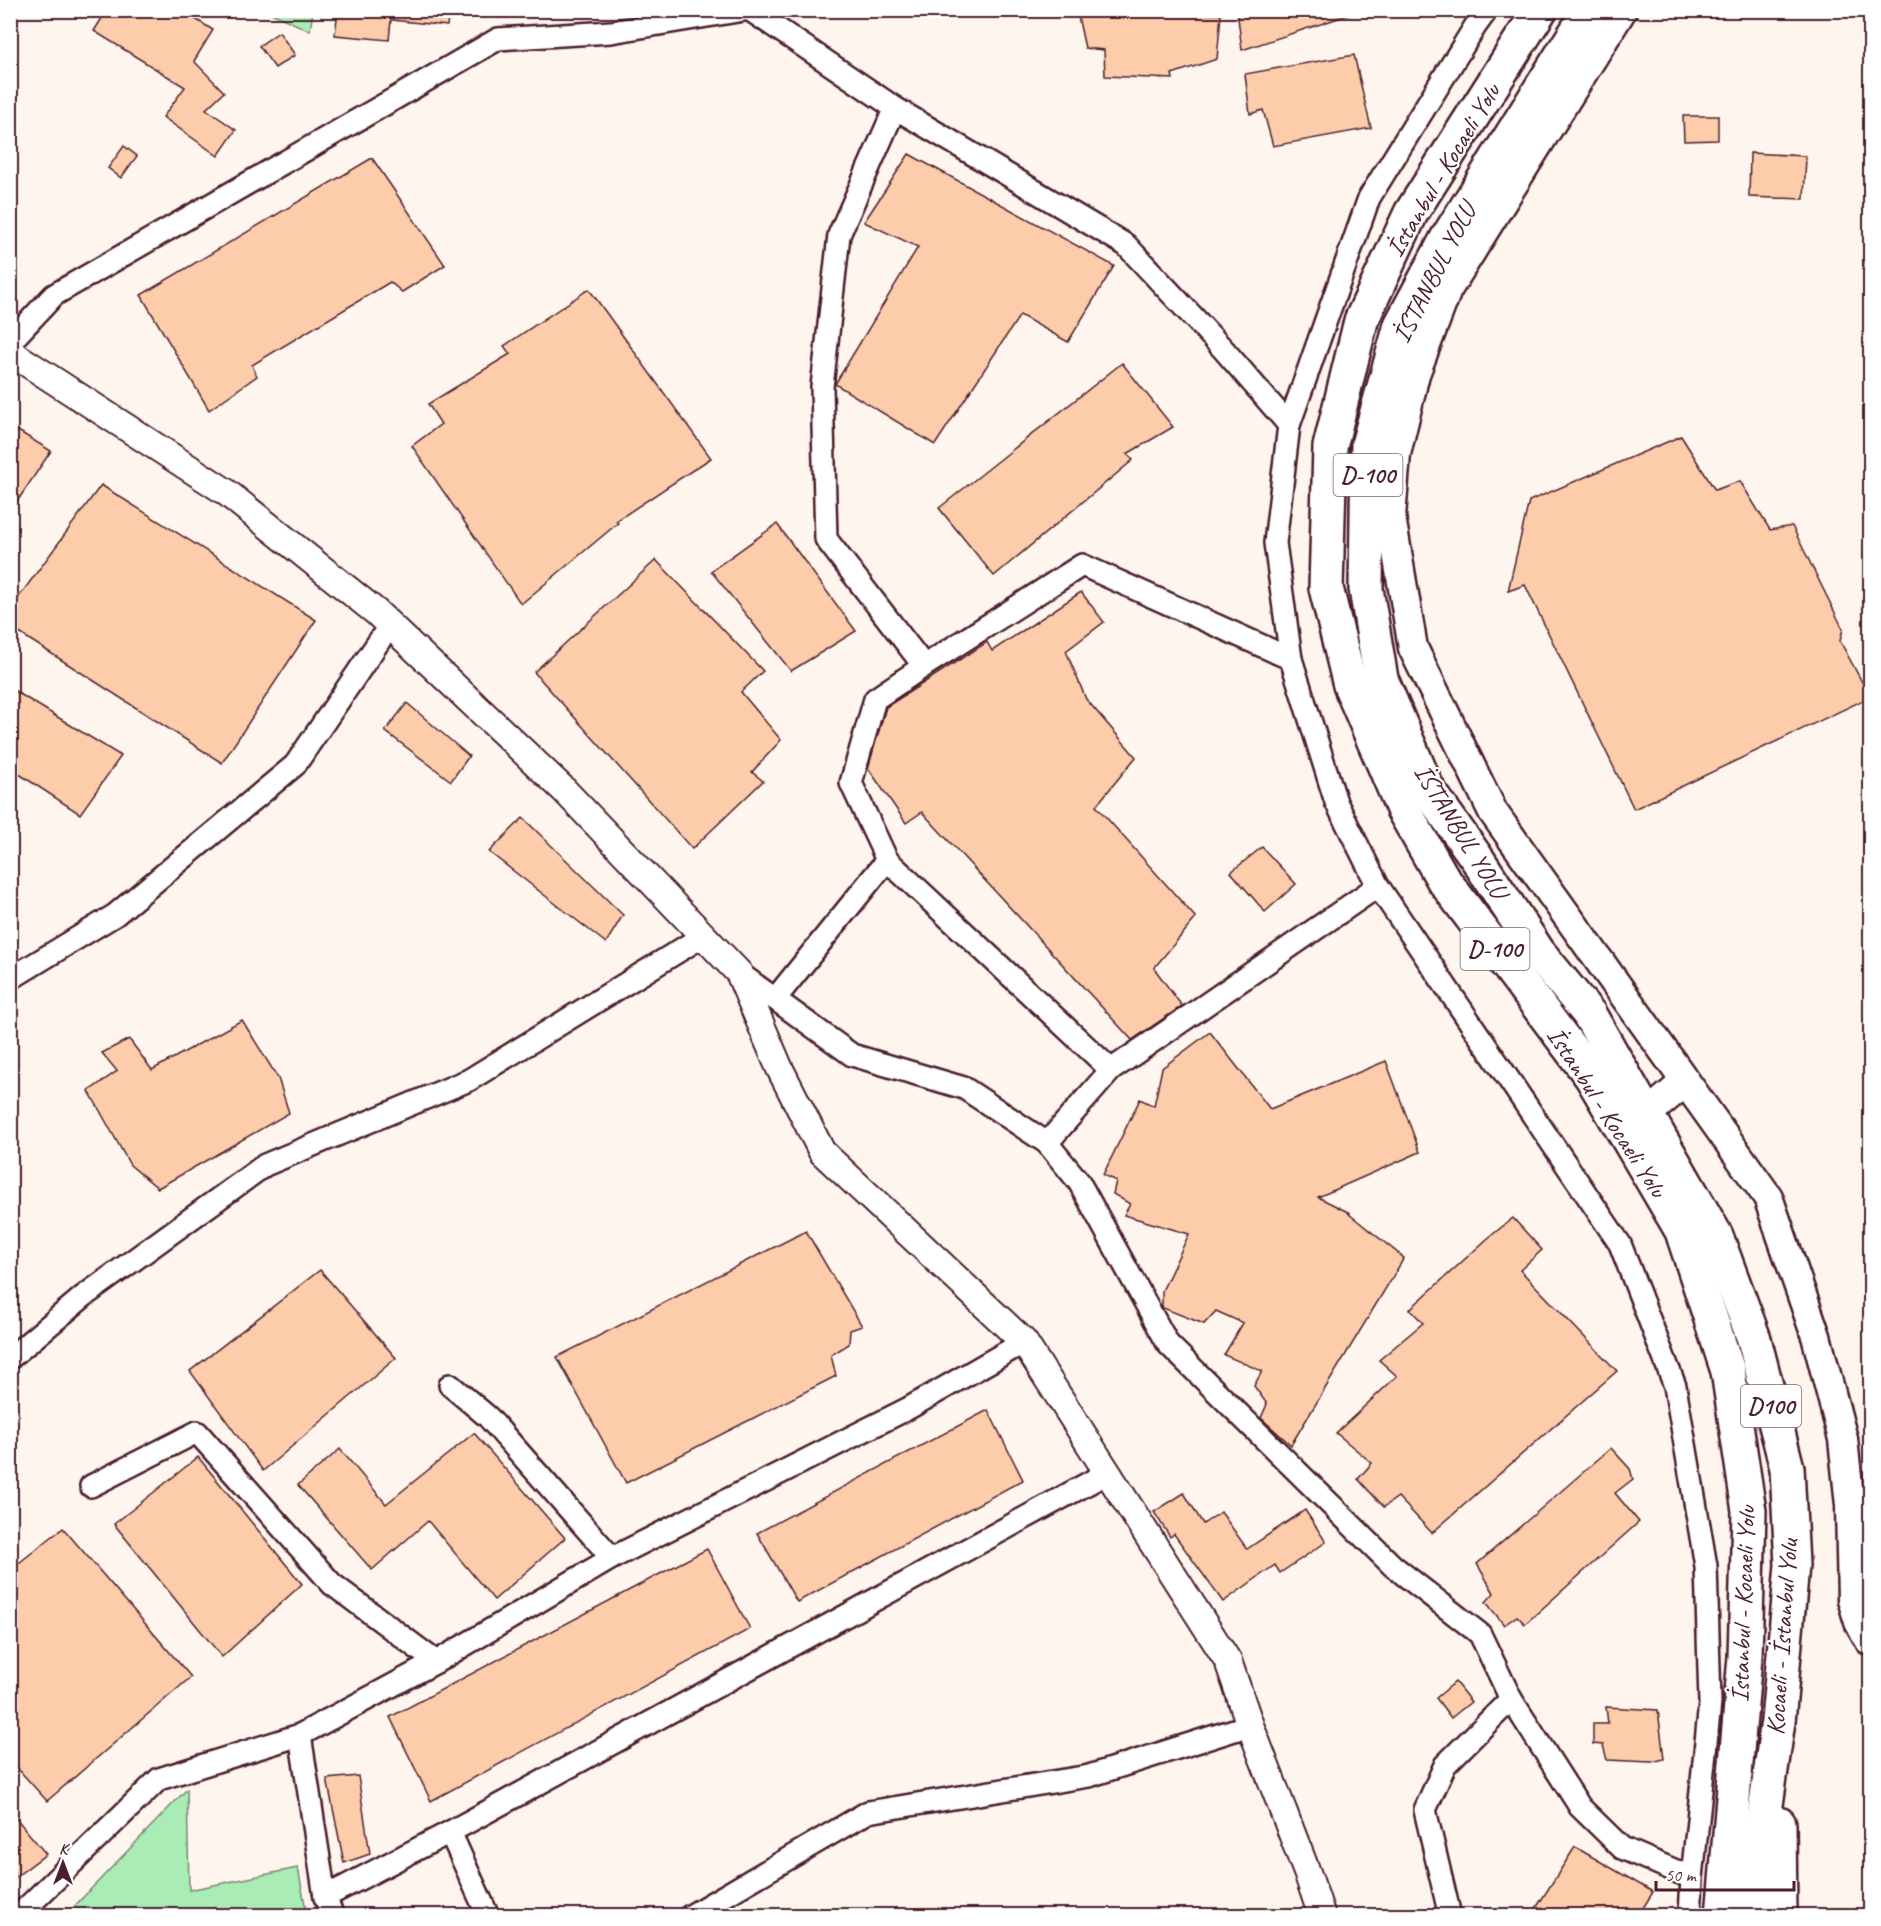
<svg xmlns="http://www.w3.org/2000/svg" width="1881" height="1926" viewBox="0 0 1881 1926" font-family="Caveat,sans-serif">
<rect width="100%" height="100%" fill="#fef5ee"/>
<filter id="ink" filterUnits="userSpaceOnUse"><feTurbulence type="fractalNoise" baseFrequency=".0167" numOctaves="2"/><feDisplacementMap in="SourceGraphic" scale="12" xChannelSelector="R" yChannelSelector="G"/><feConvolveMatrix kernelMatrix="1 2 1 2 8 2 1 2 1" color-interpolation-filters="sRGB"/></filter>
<g filter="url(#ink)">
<g fill="#a9ecb6" stroke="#7a8670" stroke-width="1.5">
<polygon points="267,11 313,11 310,31"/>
<polygon points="187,1789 189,1890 298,1868 307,1915 66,1915"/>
</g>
<g fill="#fcccab" stroke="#4a1f2b" stroke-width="1.5">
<polygon points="107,10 181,10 213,30 194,61 224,92 206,109 236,130 218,156 163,117 185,87 94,31"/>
<polygon points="338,10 392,10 389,40 335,35"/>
<polygon points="394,10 449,10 447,26 393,20"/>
<polygon points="1237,10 1353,10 1354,13 1242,50"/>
<polygon points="1077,12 1221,14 1217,59 1172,74 1173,79 1105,76 1104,50 1085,48"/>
<polygon points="279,32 295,55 275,68 259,46"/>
<polygon points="1354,55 1371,128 1273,146 1263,110 1250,114 1245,74"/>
<polygon points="1683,116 1718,116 1718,140 1684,141"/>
<polygon points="124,146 137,156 121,178 108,168"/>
<polygon points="1750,153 1806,156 1804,199 1749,197"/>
<polygon points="909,154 1114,266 1068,342 1020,315 935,445 835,384 918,247 864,222"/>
<polygon points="372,158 445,265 402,292 390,282 252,365 257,376 209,410 141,295"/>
<polygon points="589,289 711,458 616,521 618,523 521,604 412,446 441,424 428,404 510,354 504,346"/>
<polygon points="1122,363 1173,427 1127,454 1133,460 994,576 939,508"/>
<polygon points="10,426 51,451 10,512"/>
<polygon points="1681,436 1715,490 1740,481 1770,530 1792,526 1843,629 1840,641 1870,697 1634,809 1525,585 1508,591 1529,501"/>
<polygon points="101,485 316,620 222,763 10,627 10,609"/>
<polygon points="777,524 856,631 791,671 711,571"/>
<polygon points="656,560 763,671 741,692 781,740 752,772 763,781 692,849 534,672"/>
<polygon points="1081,592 1104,622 1066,651 1086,699 1136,757 1096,806 1196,918 1154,968 1182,1006 1132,1040 922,812 906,823 868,768 886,707 987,642 992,651"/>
<polygon points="10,688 121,756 80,814 10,768"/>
<polygon points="407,703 469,756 451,781 385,731"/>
<polygon points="523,818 623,915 606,943 489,852"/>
<polygon points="1262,847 1296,884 1265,912 1231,872"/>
<polygon points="242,1020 278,1078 289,1113 158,1188 130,1165 89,1091 117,1071 102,1053 129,1039 152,1070"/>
<polygon points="1210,1032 1270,1109 1386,1061 1420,1152 1318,1197 1350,1213 1349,1214 1404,1258 1291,1445 1261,1418 1267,1404 1254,1386 1262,1371 1224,1355 1243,1323 1216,1311 1204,1324 1163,1308 1162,1306 1162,1291 1189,1234 1124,1215 1130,1204 1113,1194 1116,1181 1103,1175 1140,1099 1154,1106 1162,1068"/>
<polygon points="1513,1218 1542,1250 1520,1270 1617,1371 1432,1533 1398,1497 1384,1507 1358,1479 1372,1463 1336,1433 1397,1376 1379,1360 1423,1323 1410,1309 1487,1239"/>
<polygon points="806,1231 862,1326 850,1330 849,1344 831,1355 836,1376 626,1483 557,1357"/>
<polygon points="320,1270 396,1358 263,1471 190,1371"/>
<polygon points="988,1410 1023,1480 797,1602 757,1533"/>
<polygon points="474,1433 565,1538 494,1600 428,1521 372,1570 298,1485 340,1449 386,1504"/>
<polygon points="1611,1448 1630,1469 1633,1479 1615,1493 1639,1522 1525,1624 1517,1616 1504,1625 1486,1602 1494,1593 1477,1564"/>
<polygon points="198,1457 302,1584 222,1657 114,1524"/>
<polygon points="1184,1493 1203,1524 1221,1512 1247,1549 1305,1510 1326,1542 1280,1573 1275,1565 1223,1602 1174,1534 1170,1537 1154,1512"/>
<polygon points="63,1528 191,1677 47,1801 10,1760 10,1570"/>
<polygon points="707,1549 750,1629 431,1801 390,1717"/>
<polygon points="1455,1682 1471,1702 1451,1718 1436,1698"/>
<polygon points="1606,1707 1658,1710 1664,1759 1652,1762 1607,1760 1603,1745 1593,1744 1593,1724 1608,1724"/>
<polygon points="358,1776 370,1854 344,1863 327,1779"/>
<polygon points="10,1811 46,1854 10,1881"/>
<polygon points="1575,1847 1653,1892 1638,1916 1531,1916"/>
</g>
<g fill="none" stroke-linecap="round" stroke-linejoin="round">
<g stroke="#4a1f2b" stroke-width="26">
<g id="minor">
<polyline points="750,10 895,108 1126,245 1224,350 1289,425"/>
<polyline points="1487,10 1476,25 1369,198 1289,425 1275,543 1291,659 1336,802 1378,886 1620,1244 1675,1386 1706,1566 1710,1703 1692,1878 1690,1916"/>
<polyline points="10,342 54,295 498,39 611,32 744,10"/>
<polyline points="924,666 1082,565 1291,659"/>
<polyline points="887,860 1111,1070"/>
<polyline points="739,973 852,1055 964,1088 1047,1143 1079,1182 1168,1344 1393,1566 1480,1634 1511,1699 1580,1807 1622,1848 1692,1878"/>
<polyline points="10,979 115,915 295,765 390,625"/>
<polyline points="775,999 887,860 851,783 875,699 924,666 826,539 822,387 839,235 895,108"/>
<polyline points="1047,1143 1111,1070 1378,886"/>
<polyline points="10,1358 84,1296 265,1165 469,1080 703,936"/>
<polyline points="91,1486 197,1432 332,1584 436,1662"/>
<polyline points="612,1558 909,1408 1024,1342"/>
<polyline points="450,1832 488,1916"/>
<polyline points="325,1897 450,1832 1107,1473"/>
<polyline points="18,1916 159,1779 300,1735"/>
<polyline points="333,1916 325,1897 300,1735 436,1662 612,1558 488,1417 450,1385"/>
<polyline points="690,1916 868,1812 1089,1776 1250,1725"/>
<polyline points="1450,1916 1425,1810 1445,1765 1511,1699"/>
</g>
</g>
<g stroke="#4a1f2b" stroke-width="30">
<polyline id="tertiary" points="10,352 226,492 376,612 563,789 739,973 779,1067 822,1152 1024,1342 1228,1661 1250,1725 1308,1875 1322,1916"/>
</g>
<g stroke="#4a1f2b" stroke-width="33">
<g id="secondary">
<polyline points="1622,10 1447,290 1415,374 1396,454 1391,517 1413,648 1493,812 1768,1197 1816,1336 1843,1439 1850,1505 1852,1599 1859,1622 1870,1641"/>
<polyline points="1646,1115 1685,1082"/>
</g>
</g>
<g stroke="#4a1f2b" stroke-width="38">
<g id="trunk">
<polyline points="1540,10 1411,213 1361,321 1330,447 1326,588 1350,685 1403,809 1443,879 1591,1076 1682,1231 1728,1371 1749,1511 1745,1657 1723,1916"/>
<polyline points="1590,10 1448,237 1401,325 1368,445 1366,589 1381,679 1427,788 1478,860 1538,952 1589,1014 1716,1236 1754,1339 1787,1468 1792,1565 1778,1721 1750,1916"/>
<polyline points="1779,1824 1780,1916"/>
</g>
</g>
<use href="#minor" stroke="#fff" stroke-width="21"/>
<use href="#tertiary" stroke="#fff" stroke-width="26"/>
<use href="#secondary" stroke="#fff" stroke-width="28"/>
<use href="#trunk" stroke="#fff" stroke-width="33"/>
</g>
</g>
<g text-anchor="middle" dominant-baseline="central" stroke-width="4.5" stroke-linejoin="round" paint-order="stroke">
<g fill="#fff" stroke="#80626b" stroke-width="1.5">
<rect x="1333.5" y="454" width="69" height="42" rx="4.5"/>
<rect x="1460.5" y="928" width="69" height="42" rx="4.5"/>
<rect x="1741" y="1385" width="60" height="42" rx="4.5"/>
</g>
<g font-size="24" font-weight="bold" fill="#4a1f2b">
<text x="1368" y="475">D-100</text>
<text x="1495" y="949">D-100</text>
<text x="1771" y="1406">D100</text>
</g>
<g font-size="26" fill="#4a1f2b" stroke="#fff">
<text transform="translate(1443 170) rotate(-59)">İstanbul - Kocaeli Yolu</text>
<text transform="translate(1434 273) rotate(-63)">İSTANBUL YOLU</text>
<text transform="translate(1461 831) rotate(58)">İSTANBUL YOLU</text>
<text transform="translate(1607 1112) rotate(57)">İstanbul - Kocaeli Yolu</text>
<text transform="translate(1743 1604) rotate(-88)">İstanbul - Kocaeli Yolu</text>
<text transform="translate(1782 1637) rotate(-86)">Kocaeli - İstanbul Yolu</text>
</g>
</g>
<rect width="1881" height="1926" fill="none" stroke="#fff" stroke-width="36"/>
<rect x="18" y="18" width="1845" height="1890" fill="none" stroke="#4a1f2b" stroke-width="2" filter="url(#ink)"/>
<g transform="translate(63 1863)" stroke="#ffffff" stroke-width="4.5" paint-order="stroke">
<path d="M0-4.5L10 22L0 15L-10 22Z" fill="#4a1f2b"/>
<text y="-9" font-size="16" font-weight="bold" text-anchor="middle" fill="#4a1f2b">K</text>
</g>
<path d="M1656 1881v9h138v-9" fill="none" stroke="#4a1f2b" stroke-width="3"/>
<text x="1665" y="1881" font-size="18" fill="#4a1f2b" stroke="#ffffff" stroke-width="4.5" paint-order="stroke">50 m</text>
</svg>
